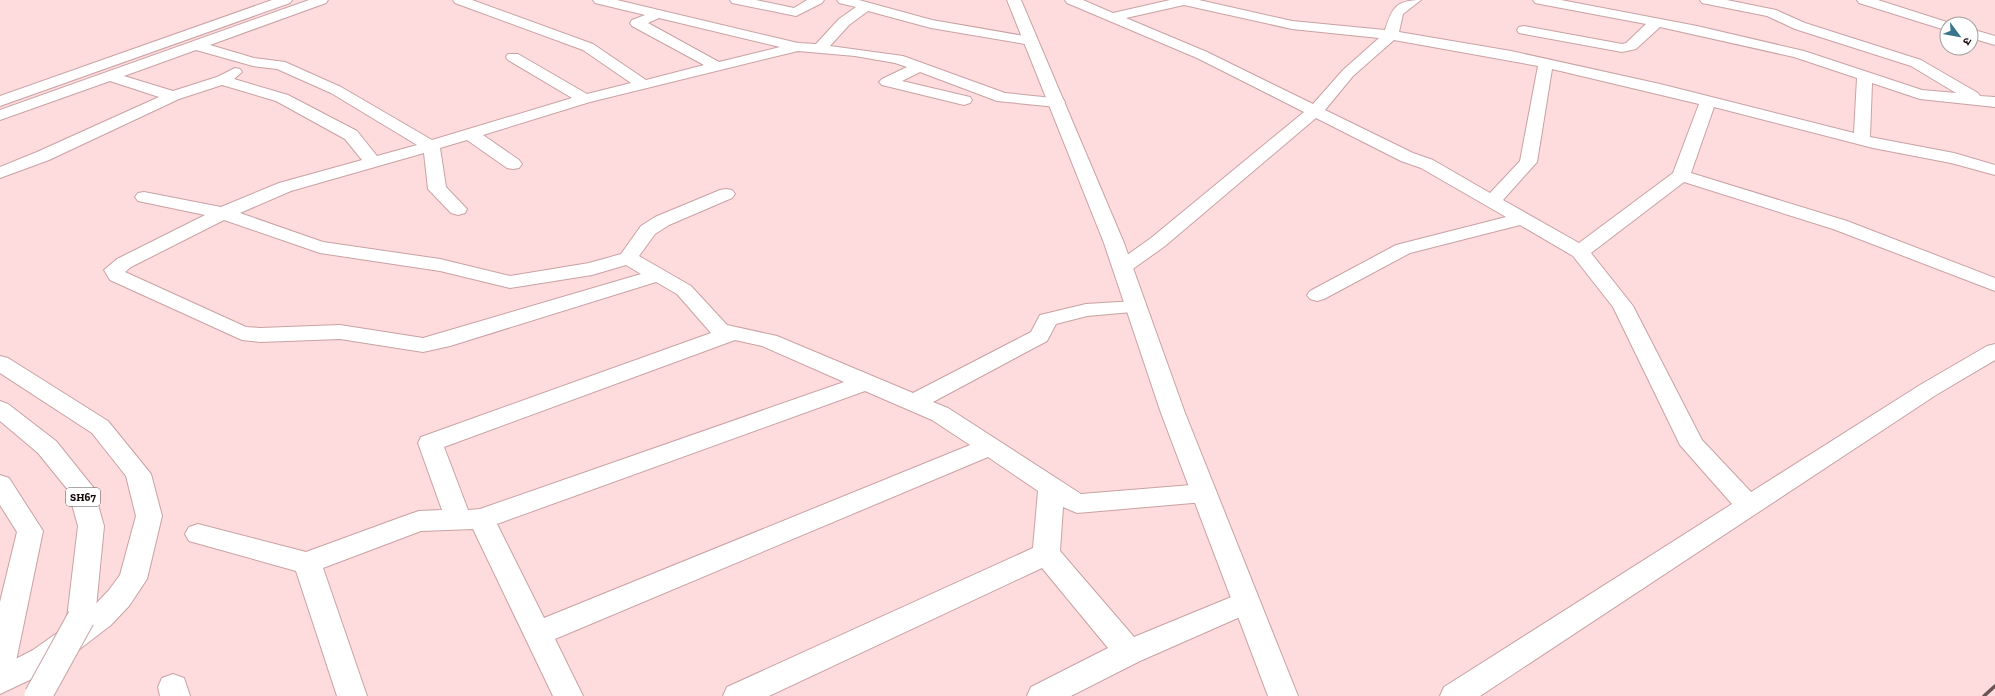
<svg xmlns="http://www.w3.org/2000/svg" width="1995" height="696" viewBox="0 0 1995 696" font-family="'Zilla Slab','Noto Sans Devanagari',serif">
<rect width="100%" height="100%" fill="#fedcdd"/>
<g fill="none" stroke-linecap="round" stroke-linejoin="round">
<g stroke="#c9a1a3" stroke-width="2">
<g id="minor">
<path d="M309,0h19l-2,3 -116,42 44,13 31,4 56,25 91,53 140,-42 -64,-38 -2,-3 2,-3h10l69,40 44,-11 -48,-33 -128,-47 -2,-3h19l121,44 53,36 58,-15 -72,-39 -2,-3 2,-3 13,-5 -50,-12 -2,-3h24l181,43 18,1 23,-25 17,-12 -17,-4 -2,-3h22l73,20 104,18 2,3 -2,3 -5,1 -100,-17 -63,-17 -19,14 -19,21 73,10 102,37 58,6 2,3 -2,3 -6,2 -60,-6 -77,-29 -18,9 68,16 2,3 -2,3 -6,2 -82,-20 -3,-3 3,-3 25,-12 -12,-4 -40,-7 -57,-5 -208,51 -107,33 36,25 3,4 -3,4 -6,1 -6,-1 -40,-28 -27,8 6,39 21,22 -2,4 -7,2 -7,-2 -23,-24 -4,-36 -133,38 -51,22 83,29 117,17 70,17 79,-13 32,-9 20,-28 14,-9 65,-27 6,-1 6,1 3,4 -3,4 -63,27 -14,9 -16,22 52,30 36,39 50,11 136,57 118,-61 9,-17 46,-11 50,-3 7,2 3,4 -3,4 -56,5 -31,8 -9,17 -114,61 15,6 133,86 123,-10 9,2 4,7 -4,7 -9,2 -127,11 -14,-6 -3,44 74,86 112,-46 10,3 4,8 -4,8 -116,51 -69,35h-44l4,-9 77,-39 -66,-80 -273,128h-46l4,-9 306,-139 5,-57 -50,-34 -433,182 28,57h-30l-80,-167 -52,2 -98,37 44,128h-30l-41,-125 -107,-30 -4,-7 4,-7 9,-3 108,28 104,-38 9,-3 23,-1 -24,-67 3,-6 290,-104 -34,-39 -21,-12 -206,64 -27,6 -83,-13 -80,3 -18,-2 -132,-60 -6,-10 13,-11 88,-44 -67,-14 -3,-4 3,-4 6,-1 77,15 58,-24 83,-23 -17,-21 -69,-38 -54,-16 -43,14 -130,61 -49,18v-11l37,-15 122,-55 -49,-16 -110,39v-10zM659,18l121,29 -61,15 -71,-39zM196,50l57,16 24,3 54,24 86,52 -40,11 -20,-25 -69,-36 -54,-16 8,-7 -2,-3 -5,-1 -18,9 -44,14 -49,-15zM224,220l96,33 120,18 70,17 82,-13 34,-10 15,9 -218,64 -83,-13 -80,3 -14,-1 -121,-55 6,-5zM735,340l27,6 82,36 -364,127 -12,1 -24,-63zM865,391l67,29 38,25 -426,173 -47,-94z"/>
<polygon points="730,0 756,0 794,8 807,0 824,0 822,3 796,16 737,4 732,3"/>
<path d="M1065,0h18l30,13 57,-13h29l93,21 93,9c7,-22 11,-30 36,-30l-18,14 -4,18 112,19 149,33 194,49 3,-55 -63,-21 -134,-30 -24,22 -14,3 -98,-18 -5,-1 -2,-3 2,-3 5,-1 98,18 4,-1 20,-19 -106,-20 -5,-1 -2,-3h28l136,26 107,25 118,39 34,3 -45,-27 -116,-37 -28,-13 -65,-13 -2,-3h27l49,10 29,13 116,37 57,33 2,3 15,1v10l-75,-8 -48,-16 -2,54 84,16 41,12v10l-44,-12 -78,-15 -159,-41 -23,66 156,48 148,57v13l-162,-62 -149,-47 -93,71 42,53 69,134 49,52 169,-107 67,-39 8,-2v16l-59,35 -456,301h-40l4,-9 288,-183 -52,-59 -67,-138 -40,-51 -53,-31 -110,28 -86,46 -7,2 -7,-2 -3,-4 3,-4 86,-46 110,-28 -85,-49 -20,-7 -85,-43 -151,128 -35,25 -7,2 -7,-2 -3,-4 3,-4 35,-25 153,-126 -107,-54 -130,-55zM1184,5l108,24 87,9 -36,32 -30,34 -106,-52 -81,-34zM1394,40l144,26 -18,95 -30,32 -57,-33 -20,-7 -88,-43 28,-34zM1552,69l147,35 -26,69 -94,70 -76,-43 34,-38z"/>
<polygon points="1857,0 1878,0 1953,24 1947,24 1947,30 1942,29 1859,3"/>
<polygon points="1971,29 1995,36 1995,45 1971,38"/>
<polygon points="0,356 8,358 108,421 151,474 162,516 147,579 129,606 111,625 55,668 0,694 0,667 33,650 91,609 109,590 120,575 136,516 126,476 92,433 0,373"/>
<polygon points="173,674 184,678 190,696 160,696 158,687 162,678"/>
</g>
</g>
<g stroke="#c9a1a3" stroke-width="2">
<g id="major">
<polygon points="272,0 292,0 290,3 0,106 0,96"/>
<polygon points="1007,0 1021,0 1124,243 1185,413 1298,696 1268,696 1161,413 1104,243"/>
<polygon points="0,401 8,404 56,441 93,487 104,526 95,618 91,626 81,630 71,626 67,618 78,526 68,490 38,453 0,421"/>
<polygon points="0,475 9,478 43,531 15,666 11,675 0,679 0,602 17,532 0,505"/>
</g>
</g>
<use href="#minor" fill="#fff" fill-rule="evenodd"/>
<use href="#major" fill="#fff" fill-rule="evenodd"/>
<polyline stroke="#685455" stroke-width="3.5" points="1984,696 1995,686"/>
<g stroke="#c9a1a3" stroke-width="29" stroke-linecap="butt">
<polyline id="major-bridge" points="38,696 81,618"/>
</g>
<use href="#major-bridge" stroke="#fff" stroke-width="27"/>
</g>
<g text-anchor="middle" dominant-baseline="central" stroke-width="3.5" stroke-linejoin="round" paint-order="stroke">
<rect fill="#fff" stroke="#5b5353" stroke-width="1" x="66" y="488" width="34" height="18" rx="3"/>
<g font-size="11" font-weight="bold" fill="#150909">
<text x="83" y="497">SH67</text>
</g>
</g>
<g transform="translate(1959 36) rotate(122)"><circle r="19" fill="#ffffff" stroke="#a19d9d"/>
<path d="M0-3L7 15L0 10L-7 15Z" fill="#39768c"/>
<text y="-6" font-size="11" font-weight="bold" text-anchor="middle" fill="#150909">उ</text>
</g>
</svg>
